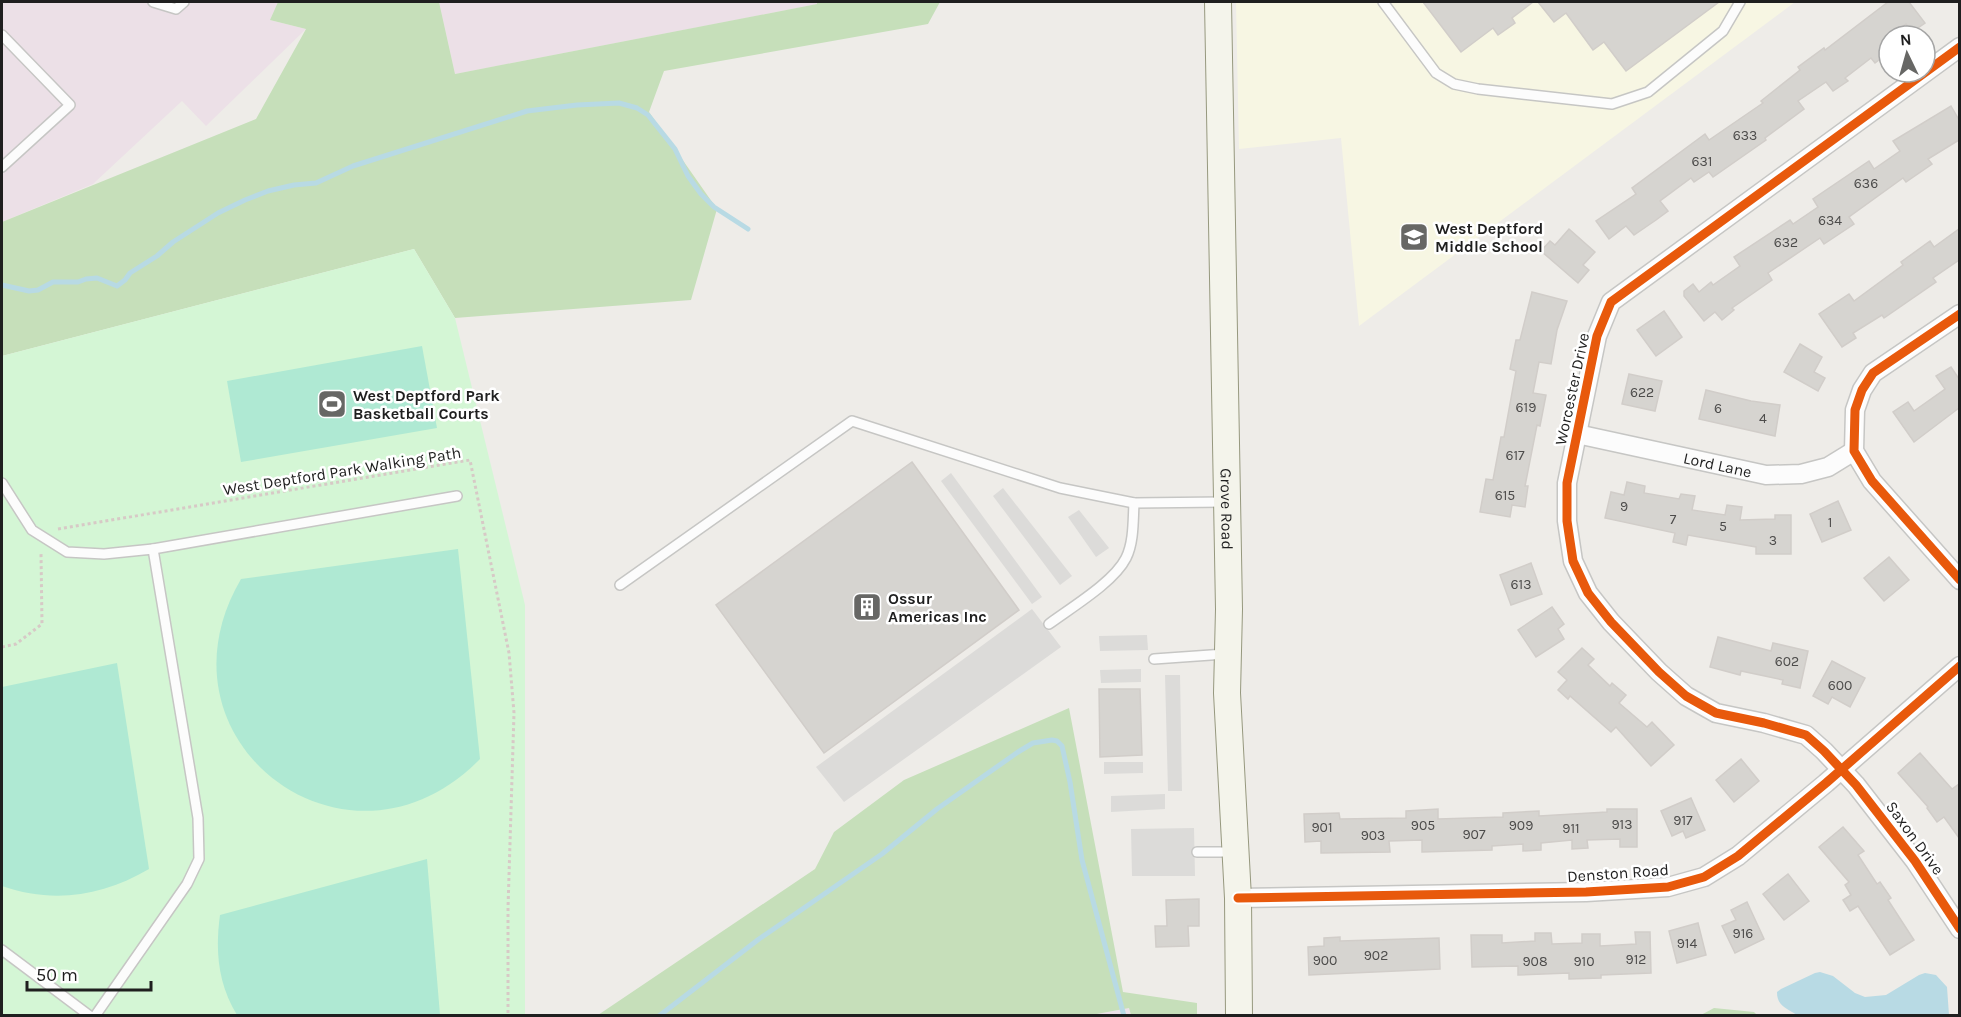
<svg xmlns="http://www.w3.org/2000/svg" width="1961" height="1017" viewBox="0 0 1961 1017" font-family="Karla,sans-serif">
<rect width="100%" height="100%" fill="#eeece8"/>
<g fill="#ece0e7">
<polygon points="2,2 278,2 270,20 306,29 206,126 182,101 93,184 2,222"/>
<polygon points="439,2 817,2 818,4 455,74"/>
<polygon points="1129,1008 1131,1015 1086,1016"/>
</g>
<polygon fill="#f7f6e3" points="1236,2 1795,2 1359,326 1341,138 1239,149"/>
<g fill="#dcdbd9">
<polygon points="951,473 1042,597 1032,604 941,481"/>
<polygon points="1003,488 1072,576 1060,585 993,496"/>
<polygon points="1079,510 1109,548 1096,557 1068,517"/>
<polygon points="1032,609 1061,647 844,802 816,767"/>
<polygon points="1147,635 1148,650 1100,651 1099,636"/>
<polygon points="1141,669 1141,682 1101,683 1100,670"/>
<polygon points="1165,675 1180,675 1182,791 1168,791"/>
<polygon points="1104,762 1143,762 1143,773 1104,774"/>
<polygon points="1165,794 1165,809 1111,812 1111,796"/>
<polygon points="1194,828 1195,876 1132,876 1131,829"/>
</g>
<g fill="#c6dfba">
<polygon points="278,2 439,2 455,74 817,4 817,2 940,2 928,24 664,71 649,112 717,209 691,300 455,318 414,249 2,356 2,222 256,119 306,29 270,20"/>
<polygon points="1069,708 1123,992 1197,1003 1197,1015 1131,1015 1129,1008 1086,1016 598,1015 815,869 834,832 904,780"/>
<polygon points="1714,1008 1754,1012 1757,1015 1701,1015"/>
</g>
<polygon fill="#d4f6d5" points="414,249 455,318 525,605 525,1015 2,1016 2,356"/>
<g fill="#afe9d3">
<polygon points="422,346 437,428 241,462 227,381"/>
<path d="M458,549l22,210c-132,135 -334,-18 -239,-180z"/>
<path d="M117,663l32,206c-46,27 -96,35 -147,17v-199z"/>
<path d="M427,859l13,156h-203c-19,-31 -22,-64 -17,-100z"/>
</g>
<path fill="#b8dae4" d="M1820,972l13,4 22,17 10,4 21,-2 33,-20 6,-2 11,2 11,12 2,28h-152c-11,-7 -20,-9 -20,-23l4,-3 34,-16z"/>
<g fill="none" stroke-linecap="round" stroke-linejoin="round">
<g stroke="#b8dae4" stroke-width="5">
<polyline points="2,285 29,291 38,290 53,282 78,282 86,279 97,278 117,286 125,280 130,273 157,256 173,242 218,213 245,200 268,191 294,185 316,183 353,166 527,111 577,105 619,103 637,108 648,115 675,149 688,176 701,194 714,207 748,229"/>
<polyline points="659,1016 759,939 882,854 937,809 1018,752 1033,743 1052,740 1057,741 1062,746 1070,782 1082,860 1124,1016"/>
</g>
</g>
<g fill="#d6d4d0" stroke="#d1cdc9" stroke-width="1.5">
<polygon points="1423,2 1533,2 1512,18 1515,23 1498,35 1493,28 1461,52"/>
<polygon points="1538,2 1719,2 1626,71 1604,42 1593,50 1566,13 1554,22"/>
<polygon points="1888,2 1909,2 1925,23 1912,32 1906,24 1889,36 1882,41 1889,52 1875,63 1871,58 1845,78 1848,81 1833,91 1826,82 1798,101 1804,109 1765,138 1766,140 1713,177 1709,172 1694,182 1691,178 1660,201 1668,211 1656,220 1634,235 1626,226 1609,239 1596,221 1636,194 1632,188 1705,134 1709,140 1763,103 1761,101 1800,70 1798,67 1824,48 1825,50"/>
<polygon points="1951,106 1959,120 1959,140 1928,159 1932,164 1906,182 1903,178 1849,217 1854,224 1824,244 1820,238 1768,273 1772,280 1732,308 1734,310 1722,320 1715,312 1704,321 1684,296 1684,291 1693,284 1699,292 1711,282 1713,285 1740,266 1734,257 1790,220 1793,224 1818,207 1813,199 1869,161 1874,169 1900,151 1893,141"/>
<polygon points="1569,229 1595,252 1583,265 1589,270 1578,283 1541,251 1550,241 1555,245"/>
<polygon points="1959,229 1959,260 1933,278 1936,282 1884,318 1882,315 1853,333 1856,338 1842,347 1819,314 1849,294 1854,301 1903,265 1901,262 1930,241 1934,247"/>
<polygon points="1532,292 1567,301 1557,330 1551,364 1539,362 1533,393 1546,395 1540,426 1537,425 1525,486 1528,486 1525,507 1512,505 1510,517 1480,512 1486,479 1493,480 1501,437 1504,437 1516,371 1510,369 1516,340 1520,340"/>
<polygon points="1664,311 1682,337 1656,356 1637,330"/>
<polygon points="1800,344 1822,357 1814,372 1825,378 1818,391 1784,372"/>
<polygon points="1951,367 1959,379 1959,408 1914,442 1893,412 1908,402 1914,411 1945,389 1936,376"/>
<polygon points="1629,374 1662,381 1655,411 1622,404"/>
<polygon points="1706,390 1751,401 1780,405 1775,436 1699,419"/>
<polygon points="912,462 1019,610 824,753 716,605"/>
<polygon points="1627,482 1645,486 1644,493 1679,499 1681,494 1695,496 1692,510 1725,515 1727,505 1742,507 1740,520 1775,519 1775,515 1791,515 1791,554 1756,554 1756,547 1688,535 1686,545 1673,542 1675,533 1605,518 1611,492 1624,495"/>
<polygon points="1838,501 1851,530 1822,542 1810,514"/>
<polygon points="1889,557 1909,580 1884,601 1864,578"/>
<polygon points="1531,563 1542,594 1511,605 1500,575"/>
<polygon points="1552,607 1564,624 1558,629 1564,639 1536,657 1518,630"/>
<polygon points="1718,637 1771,651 1773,643 1808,651 1800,688 1782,684 1783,680 1741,671 1740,675 1710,667"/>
<polygon points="1582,648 1594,659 1588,665 1610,686 1612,683 1626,695 1619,703 1647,727 1652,722 1674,745 1651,766 1616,727 1611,732 1570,696 1568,699 1558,690 1567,680 1558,672"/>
<polygon points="1832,661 1865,678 1850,707 1832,697 1828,704 1813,696"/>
<polygon points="1099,689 1140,689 1142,755 1100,757"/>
<polygon points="1920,753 1952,789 1959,784 1959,838 1944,817 1937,822 1927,808 1928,807 1898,773"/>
<polygon points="1741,759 1759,781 1734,802 1716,780"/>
<polygon points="1691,798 1705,830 1686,838 1683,831 1672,836 1661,811"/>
<polygon points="1438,809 1438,819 1503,817 1503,813 1539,811 1539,816 1607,812 1607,809 1637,809 1637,847 1620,847 1620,839 1587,840 1588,848 1572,849 1572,840 1541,843 1541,850 1523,851 1523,844 1492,846 1492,850 1422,852 1422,840 1389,841 1390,852 1321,853 1321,841 1305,842 1304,814 1339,813 1340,819 1406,818 1406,811"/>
<polygon points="1843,827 1864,851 1858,855 1877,884 1880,882 1891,898 1888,900 1914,940 1890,955 1858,906 1850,911 1843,900 1851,895 1845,885 1849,882 1819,847"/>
<polygon points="1788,874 1809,901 1784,920 1763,894"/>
<polygon points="1199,899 1199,926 1188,926 1189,946 1156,947 1155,926 1167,926 1166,900"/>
<polygon points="1747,902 1764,939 1735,953 1722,926 1736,920 1731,910"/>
<polygon points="1698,923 1706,955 1677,963 1669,931"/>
<polygon points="1635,932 1650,932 1651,973 1601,975 1601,978 1569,979 1569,973 1518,975 1518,966 1472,967 1471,935 1502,935 1502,943 1535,941 1535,933 1551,933 1552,944 1582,943 1582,934 1600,934 1600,946 1636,944"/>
<polygon points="1340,937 1340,941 1439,938 1440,969 1309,975 1308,947 1324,946 1324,938"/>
</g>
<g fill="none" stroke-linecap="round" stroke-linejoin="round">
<g stroke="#c6c6c4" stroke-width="12">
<g id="lane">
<polyline points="153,2 176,9 184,2"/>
<polyline points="1383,2 1436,73 1454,84 1478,89 1612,104 1648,92 1723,31 1740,2"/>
<polyline points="2,35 70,105 2,167"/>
<polyline points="2,483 32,530 67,552 104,554 153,549 198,818 199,859 187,884 95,1016"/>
<polyline points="153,549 457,496"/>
<polyline points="620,585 852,421 1060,488 1134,503 1224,502"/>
<path d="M1049,624c23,-17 65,-42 77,-66 8,-16 7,-38 8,-55"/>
<polyline points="1154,659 1225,654"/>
<polyline points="1197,852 1234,852"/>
<polyline points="2,950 90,1016"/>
</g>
</g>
<g stroke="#c6c6c4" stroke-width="21">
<g id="street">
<polyline points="1960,47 1611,302 1597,336 1567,483 1567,521 1573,561 1588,593 1611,622 1659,672 1686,696 1716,713 1764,723 1806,735 1824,751 1856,785 1915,861 1960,929"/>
<polyline points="1960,314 1873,373 1862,390 1855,410 1854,451 1872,481 1960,580"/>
<path id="s1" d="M1577,434l189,41 35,-1 27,-7 26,-16"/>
<polyline points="1238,898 1586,892 1668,887 1704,877 1738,856 1826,783 1960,666"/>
</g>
</g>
<g stroke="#96987e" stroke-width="28">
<g id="secondary">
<path id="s2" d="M1218,2l11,607 -2,84 11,205 1,118"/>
</g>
</g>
<g stroke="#d7c9c6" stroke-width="3" stroke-dasharray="3 3" stroke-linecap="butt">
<polyline points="58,529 470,460 509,653 514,713 508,908 508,1016"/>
<polyline points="2,647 16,644 42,624 41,554"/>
</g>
<use href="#lane" stroke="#fcfcfc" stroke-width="9"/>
<use href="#street" stroke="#fcfcfc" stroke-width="18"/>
<use href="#secondary" stroke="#f4f4eb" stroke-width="26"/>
<g stroke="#fff" stroke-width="13">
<g id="cycleway">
<polyline points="1960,47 1611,302 1597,336 1567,483 1567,521 1573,561 1588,593 1611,622 1659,672 1686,696 1716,713 1764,723 1806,735 1824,751 1856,785 1915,861 1960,929"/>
<polyline points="1960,314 1873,373 1862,390 1855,410 1854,451 1872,481 1960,580"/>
<polyline points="1238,898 1586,892 1668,887 1704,877 1738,856 1826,783 1960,666"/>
</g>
</g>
<use href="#cycleway" stroke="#e8590c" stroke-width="9"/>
</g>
<defs>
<g id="school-square" transform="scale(1.5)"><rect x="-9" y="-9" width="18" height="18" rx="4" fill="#676765" stroke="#fff"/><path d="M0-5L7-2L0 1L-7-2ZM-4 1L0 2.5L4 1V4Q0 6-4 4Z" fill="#fff"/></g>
<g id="stadium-square" transform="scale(1.5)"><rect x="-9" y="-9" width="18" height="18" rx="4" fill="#676765" stroke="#fff"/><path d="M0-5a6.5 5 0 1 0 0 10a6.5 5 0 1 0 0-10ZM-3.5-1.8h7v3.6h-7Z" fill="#fff"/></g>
<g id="building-square" transform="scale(1.5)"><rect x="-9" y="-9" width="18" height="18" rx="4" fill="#676765" stroke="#fff"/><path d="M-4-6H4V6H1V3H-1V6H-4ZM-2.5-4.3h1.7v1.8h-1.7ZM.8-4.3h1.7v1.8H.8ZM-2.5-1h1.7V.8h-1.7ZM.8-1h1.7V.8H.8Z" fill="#fff"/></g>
</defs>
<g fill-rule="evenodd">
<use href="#school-square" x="1414" y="237"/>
<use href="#stadium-square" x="332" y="404"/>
<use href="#building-square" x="867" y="607"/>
</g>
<g text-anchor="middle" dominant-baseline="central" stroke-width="5" stroke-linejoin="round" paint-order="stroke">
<g font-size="14" fill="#4d4c4b">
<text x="1745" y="135">633</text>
<text x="1702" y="161">631</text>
<text x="1866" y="183">636</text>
<text x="1830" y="220">634</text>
<text x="1786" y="242">632</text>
<text x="1642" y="392">622</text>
<text x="1526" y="407">619</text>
<text x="1718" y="408">6</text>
<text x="1763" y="418">4</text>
<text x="1515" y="455">617</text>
<text x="1505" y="495">615</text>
<text x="1624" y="506">9</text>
<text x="1673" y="519">7</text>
<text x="1830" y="522">1</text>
<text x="1723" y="526">5</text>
<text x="1773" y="540">3</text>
<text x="1521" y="584">613</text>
<text x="1787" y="661">602</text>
<text x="1840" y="685">600</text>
<text x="1683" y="820">917</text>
<text x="1622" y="824">913</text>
<text x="1423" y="825">905</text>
<text x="1521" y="825">909</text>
<text x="1322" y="827">901</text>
<text x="1571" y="828">911</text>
<text x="1474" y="834">907</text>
<text x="1373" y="835">903</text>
<text x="1743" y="933">916</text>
<text x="1687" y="943">914</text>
<text x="1376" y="955">902</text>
<text x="1636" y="959">912</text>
<text x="1325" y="960">900</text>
<text x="1535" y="961">908</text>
<text x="1584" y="961">910</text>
</g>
<g font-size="16" font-weight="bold" fill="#1f1f1f" stroke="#fff" text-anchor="start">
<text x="1435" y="228">West Deptford<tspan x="1435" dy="18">Middle School</tspan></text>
<text x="353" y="395">West Deptford Park<tspan x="353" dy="18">Basketball Courts</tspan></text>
<text x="888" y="598">Ossur<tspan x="888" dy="18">Americas Inc</tspan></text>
</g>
<g font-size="16" fill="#1f1f1f" stroke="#fff">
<text transform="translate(1572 389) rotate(-78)">Worcester Drive</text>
<text stroke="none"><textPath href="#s1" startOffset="144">Lord Lane</textPath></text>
<text transform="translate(342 471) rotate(-9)">West Deptford Park Walking Path</text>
<text stroke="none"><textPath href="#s2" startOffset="507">Grove Road</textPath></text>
<text transform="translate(1915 838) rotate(54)">Saxon Drive</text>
<text transform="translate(1618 873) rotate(-4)">Denston Road</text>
</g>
</g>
<rect width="1961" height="1017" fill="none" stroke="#1f1f1f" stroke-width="6"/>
<g transform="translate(1907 54) rotate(355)"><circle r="28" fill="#ffffff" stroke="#a5a5a5" stroke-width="1.5"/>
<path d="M0-4.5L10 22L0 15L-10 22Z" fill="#676765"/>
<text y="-9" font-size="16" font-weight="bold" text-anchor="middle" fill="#1f1f1f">N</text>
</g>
<path d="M27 981v9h124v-9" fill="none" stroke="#1f1f1f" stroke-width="3"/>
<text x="36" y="981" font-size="18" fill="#1f1f1f" stroke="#ffffff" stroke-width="4.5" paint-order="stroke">50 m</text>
</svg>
